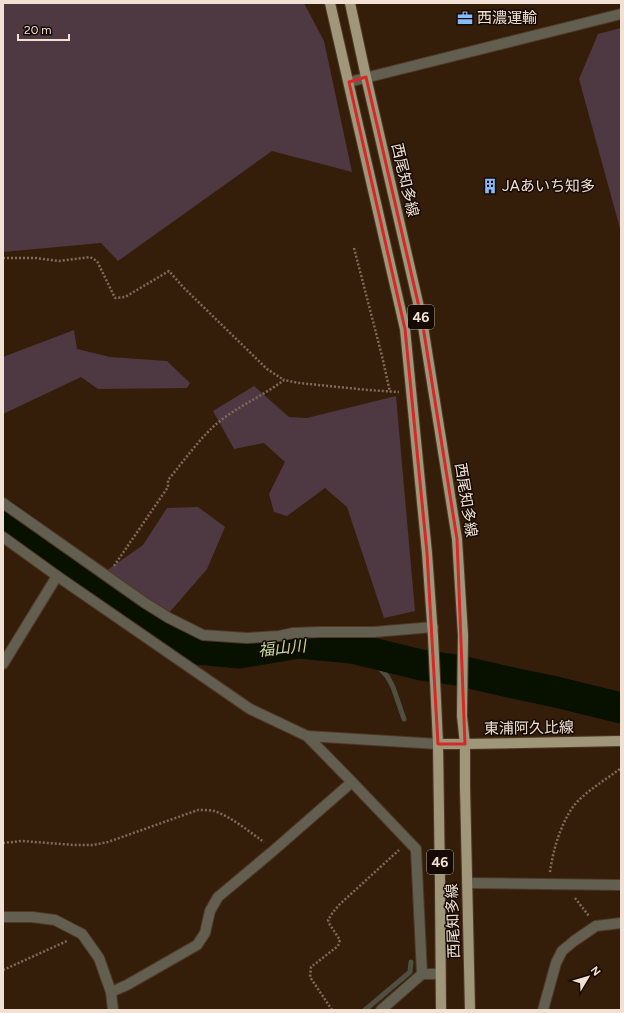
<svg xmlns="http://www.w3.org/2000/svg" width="624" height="1013" viewBox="0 0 624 1013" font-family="Figtree,'Noto Sans JP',sans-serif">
<rect width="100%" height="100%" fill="#351e09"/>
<g fill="#4e3841">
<polygon points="3,3 304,3 324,41 352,172 272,151 118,261 101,243 3,252"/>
<polygon points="621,28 621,232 579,79 598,34"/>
<polygon points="74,330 77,349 110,357 167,361 190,383 187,388 98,389 81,377 3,414 3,357"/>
<polygon points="254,386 289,417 307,418 396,396 415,611 384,618 347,507 325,488 287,516 274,512 269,494 285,462 264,443 234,449 213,411"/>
<polygon points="198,507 225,527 207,569 168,614 106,571 143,545 167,508"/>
</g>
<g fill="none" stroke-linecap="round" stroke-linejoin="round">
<g stroke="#4e4f40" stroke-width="5">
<polyline points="363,651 387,676 393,687 404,719"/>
<polyline points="365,1010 410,972 411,962"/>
</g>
<polyline stroke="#081000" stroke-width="31" points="3,514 144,616 197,649 239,653 299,643 352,648 421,665 456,670 513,683 556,692 621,708"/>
<g stroke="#4f3926" stroke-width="12">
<g id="minor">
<polyline points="349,82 621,14"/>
<polyline points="3,503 145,603 169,618 203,635 247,638 279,636 293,633 320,632 374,632 433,627"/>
<polyline points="3,537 57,576 250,709 307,736 352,782 416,849 422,974 440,974"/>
<polyline points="3,664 57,576"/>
<polyline points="307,736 438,744"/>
<polyline points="467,883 621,885"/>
<polyline points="3,917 32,917 55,920 82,934 99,958 111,992 113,1010"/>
<polyline points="111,992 127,985 197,945 205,933 210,911 218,897 273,851 352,782"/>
<polyline points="381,1010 422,974"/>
<polyline points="543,1010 556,963 562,951 574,941 596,926 621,923"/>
</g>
</g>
<g stroke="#4f3926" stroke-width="12">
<g id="major">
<polyline points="330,3 405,329 427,553 433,636 438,744 440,883 441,1010"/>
<polyline points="350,3 366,77 422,320 457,539 463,635 462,716 465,744 465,786 470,1010"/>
<polyline points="438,744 465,744 621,741"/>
</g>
</g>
<g stroke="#806b5a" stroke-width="2.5" stroke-dasharray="2 2" stroke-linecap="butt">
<polyline points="354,248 382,356 390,392"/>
<polyline points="3,258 36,258 59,261 90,257 97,261 115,298 125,297 169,271 183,287 267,369 284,380"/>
<path d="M114,566l54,-79v-7c15,-18 29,-38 46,-54 20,-18 49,-30 70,-46l15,3 69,7 31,2"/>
<path d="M3,843l19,-2 52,4h19l15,-3 90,-32c5,0 11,0 16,1 18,6 34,20 50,31"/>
<path d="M550,872c3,-23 13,-58 31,-74 12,-11 27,-20 40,-30"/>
<polyline points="575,898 589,916"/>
<polyline points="3,970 67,941"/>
<polyline points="332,1010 310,977 311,967 338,946 340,940 330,925 328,920 333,912 340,904 399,850"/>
</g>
<use href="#minor" stroke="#625e50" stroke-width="10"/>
<use href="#major" stroke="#a0977b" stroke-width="10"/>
</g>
<path fill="none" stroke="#d62828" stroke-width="3" stroke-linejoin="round" d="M366,77l56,243 35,219 8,205h-27l-11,-191 -22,-224 -56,-247z"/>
<defs>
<g id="office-bare" transform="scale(1.2)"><path d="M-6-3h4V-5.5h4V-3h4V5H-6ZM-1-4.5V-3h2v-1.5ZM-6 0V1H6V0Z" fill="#86bbfb" stroke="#150b04" stroke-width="2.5" paint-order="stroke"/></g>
<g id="building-bare" transform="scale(1.2)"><path d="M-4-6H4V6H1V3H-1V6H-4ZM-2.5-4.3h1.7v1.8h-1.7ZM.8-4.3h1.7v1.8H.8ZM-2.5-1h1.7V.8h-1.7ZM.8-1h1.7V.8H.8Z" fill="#86bbfb" stroke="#150b04" stroke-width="2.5" paint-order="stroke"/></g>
</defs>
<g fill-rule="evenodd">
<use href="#office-bare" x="465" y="18"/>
<use href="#building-bare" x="490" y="186"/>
</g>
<g text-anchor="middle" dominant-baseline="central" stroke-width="3" stroke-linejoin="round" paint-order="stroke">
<g fill="#150b04" stroke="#afa196" stroke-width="1">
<rect x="408" y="305" width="26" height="24" rx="3"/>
<rect x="427" y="850" width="26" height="24" rx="3"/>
</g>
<g font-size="14" font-weight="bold" fill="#f1e1d5">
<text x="421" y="317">46</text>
<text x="440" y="862">46</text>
</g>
<g font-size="15" fill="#f1e1d5" stroke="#150b04" text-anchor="start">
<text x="477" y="18">西濃運輸</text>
<text x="502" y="186">JAあいち知多</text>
</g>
<g font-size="15" fill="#f1e1d5" stroke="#150b04">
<text transform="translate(405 180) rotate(77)">西尾知多線</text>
<text transform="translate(466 500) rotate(81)">西尾知多線</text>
<text transform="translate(529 728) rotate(-1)">東浦阿久比線</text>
<text transform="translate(453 921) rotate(-92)">西尾知多線</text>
</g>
<g font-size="16" font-style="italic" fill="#c3d99e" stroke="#150b04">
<text transform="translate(282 648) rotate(-6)">福山川</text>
</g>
</g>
<rect width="624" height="1013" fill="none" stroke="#f1e1d5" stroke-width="8"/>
<g transform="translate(588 977) rotate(52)" stroke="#150b04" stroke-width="3" paint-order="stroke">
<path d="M0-3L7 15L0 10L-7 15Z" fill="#f1e1d5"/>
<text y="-6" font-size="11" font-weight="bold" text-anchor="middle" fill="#f1e1d5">N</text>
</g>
<path d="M18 34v6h51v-6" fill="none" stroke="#f1e1d5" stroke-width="2"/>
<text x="24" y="34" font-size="12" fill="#f1e1d5" stroke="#150b04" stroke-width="3" paint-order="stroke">20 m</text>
</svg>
